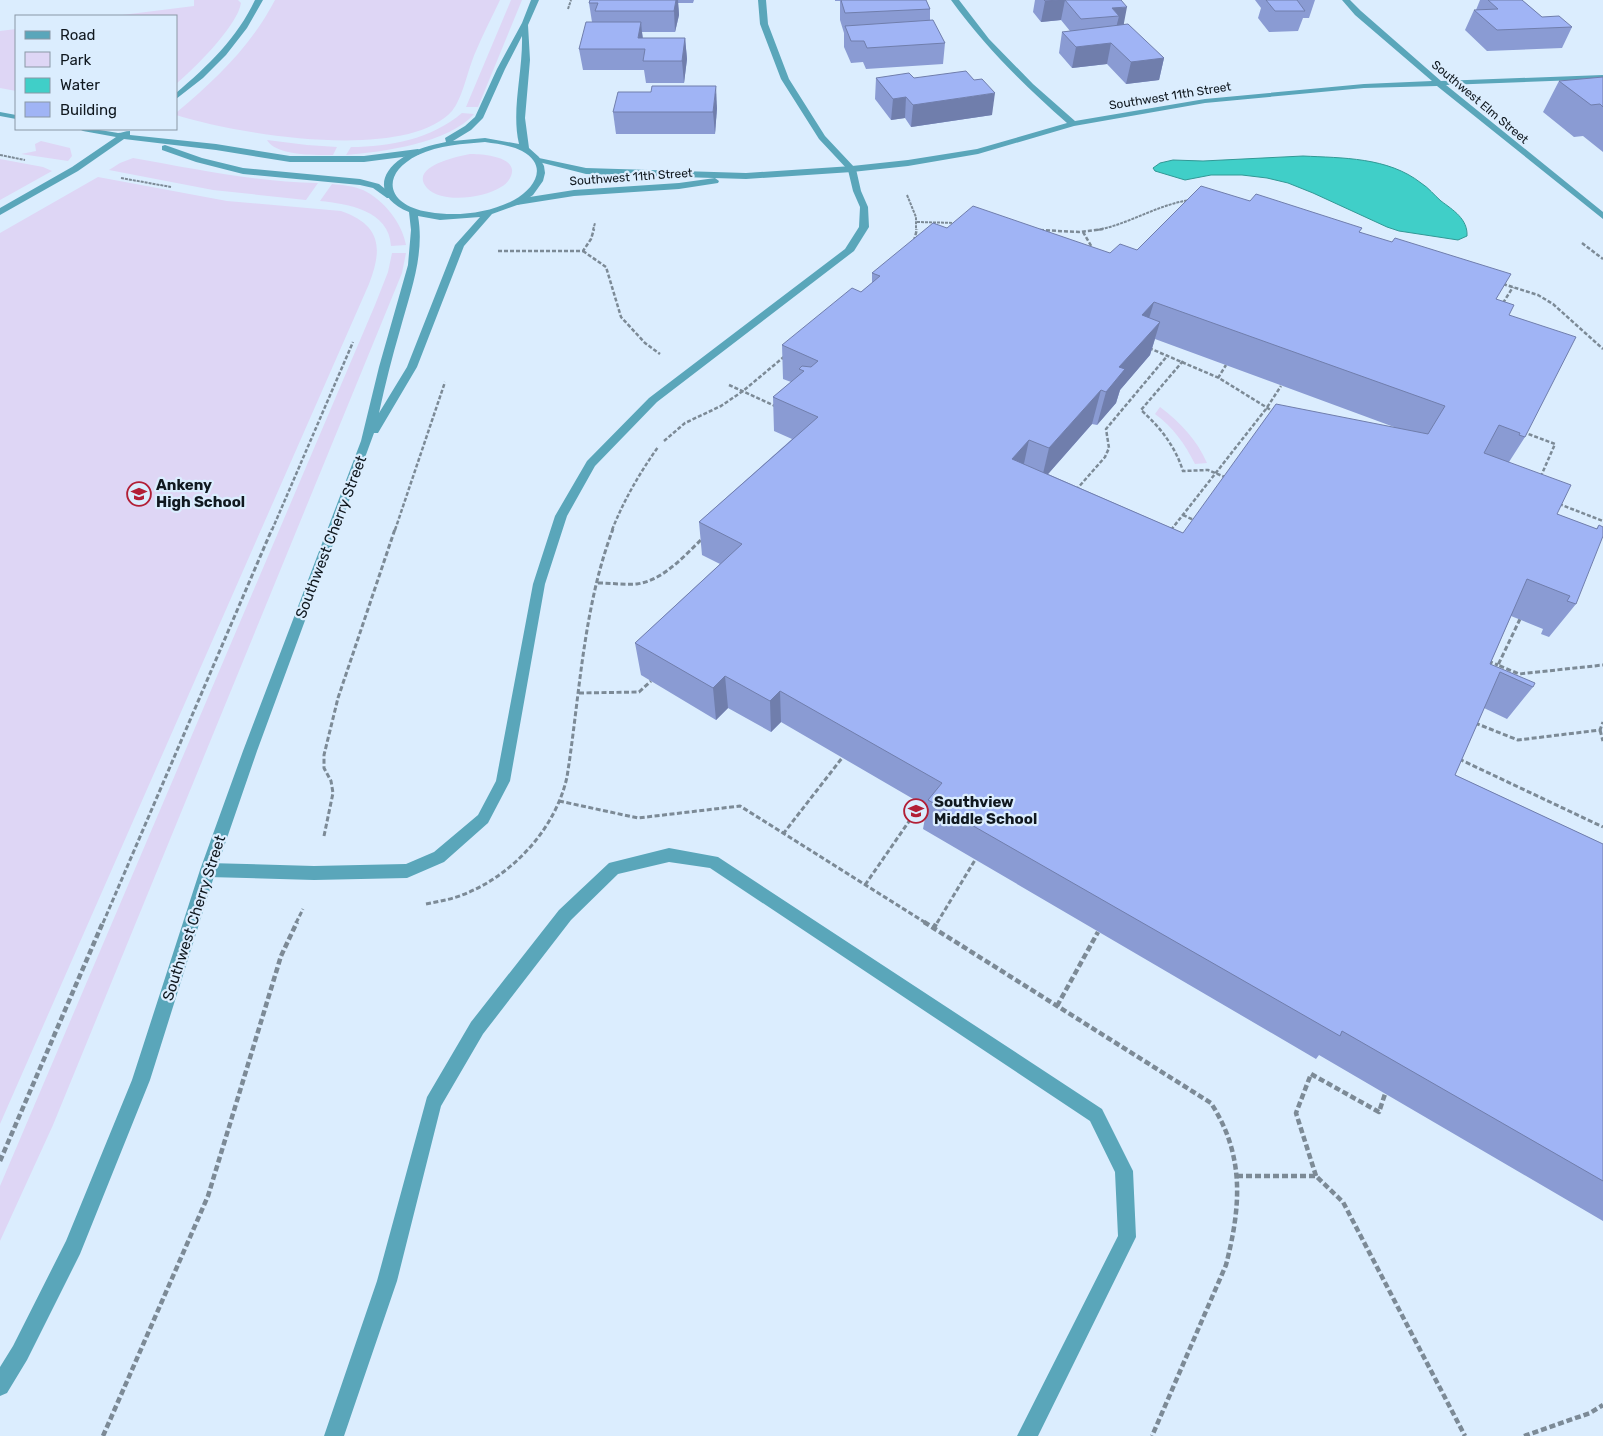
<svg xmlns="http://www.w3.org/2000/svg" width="1603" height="1436" viewBox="0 0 1603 1436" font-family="Rubik,sans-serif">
<rect width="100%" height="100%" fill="#dbedfe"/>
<g fill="#ded6f5">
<path d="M194,0h44l3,3c-3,22 -47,66 -65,81v-68h-62l80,-10z"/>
<path d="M275,0h225c-8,17 -17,34 -24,51 -8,17 -13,47 -24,60 -47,52 -216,23 -276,4l1,-3c39,-33 74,-66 98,-112z"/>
<polygon points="511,0 522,0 478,107 466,107"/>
<polygon points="16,29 16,91 0,88 0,31"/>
<path d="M462,113l12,1c-25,29 -91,38 -128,41l5,-8c39,0 80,-8 111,-34z"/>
<path d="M267,140l40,5 30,2 -4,8c-18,0 -57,1 -66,-15z"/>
<polygon points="41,141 70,148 72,156 68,161 21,154 36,151 35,144"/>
<path d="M470,154c11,0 49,2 41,22 -2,5 -6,9 -10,11 -17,11 -59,17 -74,1 -19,-21 31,-32 43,-34z"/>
<path d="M133,158c62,11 123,24 185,25l-12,17 -93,-10 -104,-20 11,-7z"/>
<polygon points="0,159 43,167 52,171 0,200"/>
<path d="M98,177l129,24 114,10c40,14 42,37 28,73l-369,840v-891z"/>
<path d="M332,184c10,1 22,2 31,6 21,10 39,33 43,55l-15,1c-2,-36 -43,-42 -71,-45z"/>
<polygon points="392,253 406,253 402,273 53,1125 0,1241 0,1186 375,305 388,272"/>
<path d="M1160,407c21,16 37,33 47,56l-12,1c-10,-20 -22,-37 -40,-50z"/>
</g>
<path fill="#40cfc8" stroke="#329895" d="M1303,156c39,2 85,1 118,27 8,5 13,12 20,18 12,9 27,18 26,35l-9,4 -59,-9 -12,-4 -74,-34 -25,-10 -21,-5 -25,-3h-31l-26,5 -30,-9 -2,-3 7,-5 13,-3 30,1z"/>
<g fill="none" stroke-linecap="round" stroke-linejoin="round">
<g stroke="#7c8a96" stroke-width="2" stroke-dasharray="3 1" stroke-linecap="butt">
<polyline points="568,9 571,0"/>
<polyline points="0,155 25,160"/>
<polyline points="121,178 171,187"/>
<polyline points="907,195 916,217 916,230"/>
<polyline points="917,222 957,223"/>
<polyline points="593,230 595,223"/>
<path d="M1097,230c33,-6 61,-26 94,-30"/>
</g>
<g stroke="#7c8a96" stroke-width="2.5" stroke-dasharray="4 2" stroke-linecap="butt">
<polyline points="1040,230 1079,232 1103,229"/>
<polyline points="1083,232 1093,249"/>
<polyline points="914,241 917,229"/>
<polyline points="1582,243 1603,259"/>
<polyline points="498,251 583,251 591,239 594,229"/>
<polyline points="583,251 606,267 621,317 645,343 660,354"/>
<polyline points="1503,284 1538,295 1553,304 1603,349"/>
<polyline points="1503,303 1513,287"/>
<polyline points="1149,348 1219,378 1274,412"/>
<path d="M1183,361l-42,49c19,17 34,36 42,61l25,-1 19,8"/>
<polyline points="1218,378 1226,365"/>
<polyline points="729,385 775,406"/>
<polyline points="1523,432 1555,444 1541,476"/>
<polyline points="664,441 685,423 721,406 743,391 785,356"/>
<polyline points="1076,490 1105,457 1109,448 1106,429 1168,355"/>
<polyline points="1559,504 1603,521"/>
<polyline points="1183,515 1196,521"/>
<polyline points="272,530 353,342"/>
<polyline points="395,530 445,382"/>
<path d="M612,530c12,-30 27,-56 46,-83"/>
<polyline points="1171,530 1266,409 1281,386"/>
</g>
<g stroke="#7c8a96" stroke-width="3" stroke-dasharray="5 2.5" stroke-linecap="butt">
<polyline points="1171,531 1172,529"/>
<path d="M598,583c13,0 26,2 39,1 27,-4 48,-29 67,-47"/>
<polyline points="1520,619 1498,665 1519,674 1603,665"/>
<polyline points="1488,661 1498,665"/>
<polyline points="579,693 639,692 651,681"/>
<polyline points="1475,723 1518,740 1600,730 1603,722"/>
<polyline points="1600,730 1603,741"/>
<polyline points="1459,759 1603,827"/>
<polyline points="559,801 638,818 740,806 926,923"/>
<polyline points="783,834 842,758"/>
<polyline points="324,836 333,793 331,781 324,768 324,755 338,698 395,529"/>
<polyline points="865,885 921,804"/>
<path d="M426,904c14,-3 28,-5 41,-11 48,-20 89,-66 100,-116 13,-83 16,-169 46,-248"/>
<polyline points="103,923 272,529"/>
<polyline points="296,923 303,909"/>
<polyline points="937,923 975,860"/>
</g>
<g stroke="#7c8a96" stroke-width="4.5" stroke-dasharray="6 3" stroke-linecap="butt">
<path d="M924,922l287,181c34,53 30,103 15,162l-74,171"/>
<polyline points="933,929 937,922"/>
<polyline points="1057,1006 1098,932"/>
<polyline points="0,1161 103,922"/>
<polyline points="1237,1176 1316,1176 1343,1202 1465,1436"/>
<polyline points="1316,1176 1296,1113 1311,1074 1379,1112 1385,1094"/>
<polyline points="103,1436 208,1196 281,956 297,922"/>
<polyline points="1524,1436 1590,1413 1603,1405"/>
</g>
<g fill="#5aa6ba" fill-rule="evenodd">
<path d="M255,0h8l-16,28 -21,27 -23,23 -27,21v-6c32,-27 61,-55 79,-93z"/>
<polygon points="758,0 766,0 768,24 789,79 825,136 856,169 861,191 868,207 869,227 854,251 657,402 595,466 567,516 545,584 510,781 488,823 444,862 407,878 314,880 208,877 203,875 200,870 203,865 208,863 314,866 406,864 434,852 478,815 496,781 533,584 555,516 587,461 649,398 845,249 859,227 860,207 853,191 848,170 819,139 781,79 760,24"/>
<polygon points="0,112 16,115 16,119 0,116"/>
<path d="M79,129c13,-1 25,2 39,4 4,0 7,-2 12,-2v4l86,9 74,12h74l54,-7 4,3 -4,3 -54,7h-74l-74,-12 -92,-11 -46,32 -78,44v-7l72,-41 44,-30 -33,-6z"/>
<polygon points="165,145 202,158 243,168 360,179 379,184 394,196 393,198 387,198 373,188 360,185 243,174 196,162 162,150 162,146"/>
<polygon points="669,848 718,857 1102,1109 1133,1171 1136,1237 1038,1436 1017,1436 1118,1236 1115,1172 1090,1121 710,868 669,862 618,874 571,920 483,1034 441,1106 397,1281 344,1436 324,1436 377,1281 427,1097 471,1022 559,910 609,863"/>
</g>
<g fill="#5aa6ba" fill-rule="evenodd">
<path d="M951,0h8l30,39 44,45 42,37 130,-22 159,-15 68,-3 -77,-66 -13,-15h8l11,11 80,70 162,-6v4l-157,6 157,127v7l-166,-133 -73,2 -159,15 -131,23 -96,28 -70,12 -56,6 -106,7 -160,-5 -51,-13 4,-3 47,10 160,5 106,-7 56,-6 69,-11 90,-26c-44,-39 -81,-75 -116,-123z"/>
<polygon points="715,178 719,181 718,183 679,189 574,196 517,205 513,202 517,199 574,190 679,183"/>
</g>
<path fill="#5aa6ba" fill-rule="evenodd" d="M531,0h8l-11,25 2,35 -5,58 4,30 10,9 5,9 1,7 -2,8 -10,14 -13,9 -28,10 -28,32 -47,121 -39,66h-4l-117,318 -41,119 -66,210 -70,174 -53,106 -20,33 -7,3v-29l13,-21 53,-105 66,-161 68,-210 43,-119 118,-310 18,-74 29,-102 3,-35 -2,-18c-30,-12 -34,-36 -7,-54 13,-9 29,-13 44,-16l-1,-4 20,-12 10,-9 22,-48 25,-46zM522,36c1,36 -11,74 -3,108l-34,-6 -32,3 18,-11 12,-12 22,-49zM485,142c12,2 26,3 37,9 27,15 13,37 -8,49 -25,13 -57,17 -85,12 -41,-6 -51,-37 -11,-57 21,-10 45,-11 67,-13zM418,216l22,4 40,-3 -25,28 -48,122 -28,46c6,-28 13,-56 21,-83 10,-37 25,-75 18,-114z"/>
</g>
<g fill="#8a9bd3" fill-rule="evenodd">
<polygon points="590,0 694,0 693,3 678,3 679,15 675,32 642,32 643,38 685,38 687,59 684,83 646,83 644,70 583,70 579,49 592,22 589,3"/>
<polygon points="835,0 926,0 930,9 930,20 945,43 943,64 866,69 863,62 851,63 844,47 844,33 840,20 840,1 835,1"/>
<polygon points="1035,0 1121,0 1124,25 1164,58 1159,80 1126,84 1107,64 1072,68 1059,53 1062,32 1070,31 1061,20 1041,22 1033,12"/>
<polygon points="1255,0 1315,0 1309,18 1303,18 1298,31 1269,32 1258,18 1261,8"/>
<polygon points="1480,0 1522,0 1542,17 1572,27 1562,48 1487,51 1465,30 1474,10 1476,10"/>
<polygon points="1603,77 1603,152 1583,136 1574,137 1543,112 1559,81"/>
<polygon points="876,78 914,78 992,115 911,127 905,118 891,120 875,99"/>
<polygon points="717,108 715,134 616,134 613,112"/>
<path d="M1250,201l110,31 137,67 12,16 16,122 -16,25 48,52 39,15 3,-4 -23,79 -27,33 -8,-3 2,-5 -32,-13 -21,48 43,23 -26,32 -23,-11 -29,67 148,69v377l-284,-166 -3,4 -393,-230 4,-22 -146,-85 -10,10 -43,-24 -12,12 -75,-45 -6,-32 85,-79 -18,-9 -3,-33 93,-83 -18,-8 -1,-34 18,-15 -8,-3 -1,-34 79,-53 11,-9v-10l75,-45 163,25 27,-3zM1155,339l239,88 -211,106 -135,-59 44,-50 5,1 19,-22 4,-13 30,-35z"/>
</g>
<g fill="#707eac">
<polygon points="676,0 678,0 679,15 675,32 674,11"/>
<polygon points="1059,0 1065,0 1061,20 1041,22 1045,1"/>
<polygon points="1127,7 1123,28 1116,28 1119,16 1112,8"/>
<polygon points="641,22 643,43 638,38"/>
<polygon points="685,38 687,59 684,83 682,61"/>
<polygon points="1111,43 1107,64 1072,68 1076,47"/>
<polygon points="1164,58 1159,80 1126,84 1131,62"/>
<polygon points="716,86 717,108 715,134 713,112"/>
<polygon points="995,93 992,115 911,127 913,105"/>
<polygon points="906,97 905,118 891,120 893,99"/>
<polygon points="1154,302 1144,335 1142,315"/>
<polygon points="1160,322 1150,355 1120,390 1116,403 1097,425 1106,392 1119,367"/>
<polygon points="1101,390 1092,424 1041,482 1049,448"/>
<polygon points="1029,440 1022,473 1012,459"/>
<polygon points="725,676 728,708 716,720 713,688"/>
<polygon points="780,691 781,722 771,732 770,701"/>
</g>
<g fill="#a0b4f5" stroke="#707eac" fill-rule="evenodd">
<polygon points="590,0 676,0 674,11 595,11 598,3 589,3"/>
<polygon points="841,0 926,0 930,9 845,13"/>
<polygon points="1044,0 1059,0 1045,1"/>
<polygon points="1065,0 1121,0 1127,7 1112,8 1119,16 1081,19"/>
<polygon points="1266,0 1297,0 1305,11 1275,11"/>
<polygon points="1488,0 1522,0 1542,17 1559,16 1572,27 1497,30 1474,10 1498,9"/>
<polygon points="933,20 945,43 867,48 864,41 851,41 845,26"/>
<polygon points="586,22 641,22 638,38 685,38 682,61 643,61 645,49 579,49"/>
<polygon points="1128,24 1164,58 1131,62 1111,43 1076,47 1062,32"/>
<polygon points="966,71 974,80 982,79 995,93 913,105 906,97 893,99 876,78 909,73 914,78"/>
<polygon points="1603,77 1603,107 1600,104 1591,105 1559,81"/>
<polygon points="652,86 716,86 713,112 613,112 618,92 651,92"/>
<path d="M1201,186l49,15 6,-7 106,34 -3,4 33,10 3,-4 116,36 -15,25 18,6 -5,10 67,22 -51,100 -6,-2 1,-2 -21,-8 -15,28 87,32 -14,29 40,15 2,-4 4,2v9l-27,68 -9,-3 3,-5 -43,-17 -37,85 45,19 -2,4 -33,-15 -45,103 148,69v337l-261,-150 -2,5 -412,-236 14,-17 -162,-92 -10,10 -45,-25 -12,12 -78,-45 107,-99 -43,-22 119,-105 -45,-20 31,-26 -5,-2 3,-3 9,1 7,-6 -36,-16 70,-57 9,4 19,-16 -8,-3 61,-50 14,5 26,-22 137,47 10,-9 17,6zM1154,302l291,104 -17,28 -152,-30 -93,129 -171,-74 17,-19 20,8 52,-58 5,2 19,-23 -6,-2 41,-45 -18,-7z"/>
</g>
<defs>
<g id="school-ring" transform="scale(1.25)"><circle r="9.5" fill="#dbedfe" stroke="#b21f36" stroke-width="1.5"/><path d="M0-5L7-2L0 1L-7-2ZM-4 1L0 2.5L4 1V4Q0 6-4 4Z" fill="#b21f36"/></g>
</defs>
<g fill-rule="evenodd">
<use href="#school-ring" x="139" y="494"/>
<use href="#school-ring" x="916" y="811"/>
</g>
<g text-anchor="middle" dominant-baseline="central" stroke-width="4.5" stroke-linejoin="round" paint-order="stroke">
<g font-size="12" fill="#10181f" stroke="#dbedfe">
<text transform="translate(1170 96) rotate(-9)">Southwest 11th Street</text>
<text transform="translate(1480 102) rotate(40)">Southwest Elm Street</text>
<text transform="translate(631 177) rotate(-4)">Southwest 11th Street</text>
</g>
<g font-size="15" font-weight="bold" fill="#10181f" stroke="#dbedfe" text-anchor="start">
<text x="156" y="485">Ankeny<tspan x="156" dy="17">High School</tspan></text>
<text x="934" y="802">Southview<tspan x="934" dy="17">Middle School</tspan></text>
</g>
<g font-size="15" fill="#10181f" stroke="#dbedfe">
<text transform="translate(331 537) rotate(-69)">Southwest Cherry Street</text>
<text transform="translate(194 918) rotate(-72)">Southwest Cherry Street</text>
</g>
</g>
<rect x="15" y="15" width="162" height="115" fill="#dbedfe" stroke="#8a98a5"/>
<rect x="25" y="31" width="25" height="8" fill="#5aa6ba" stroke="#8a98a5"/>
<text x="60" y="40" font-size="15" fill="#10181f">Road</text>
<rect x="25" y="52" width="25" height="15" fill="#ded6f5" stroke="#8a98a5"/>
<text x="60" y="65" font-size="15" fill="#10181f">Park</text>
<rect x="25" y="78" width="25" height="15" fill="#40cfc8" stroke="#8a98a5"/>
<text x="60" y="90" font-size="15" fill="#10181f">Water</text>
<rect x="25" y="102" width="25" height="15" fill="#a0b4f5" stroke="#8a98a5"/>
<text x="60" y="115" font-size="15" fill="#10181f">Building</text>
</svg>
